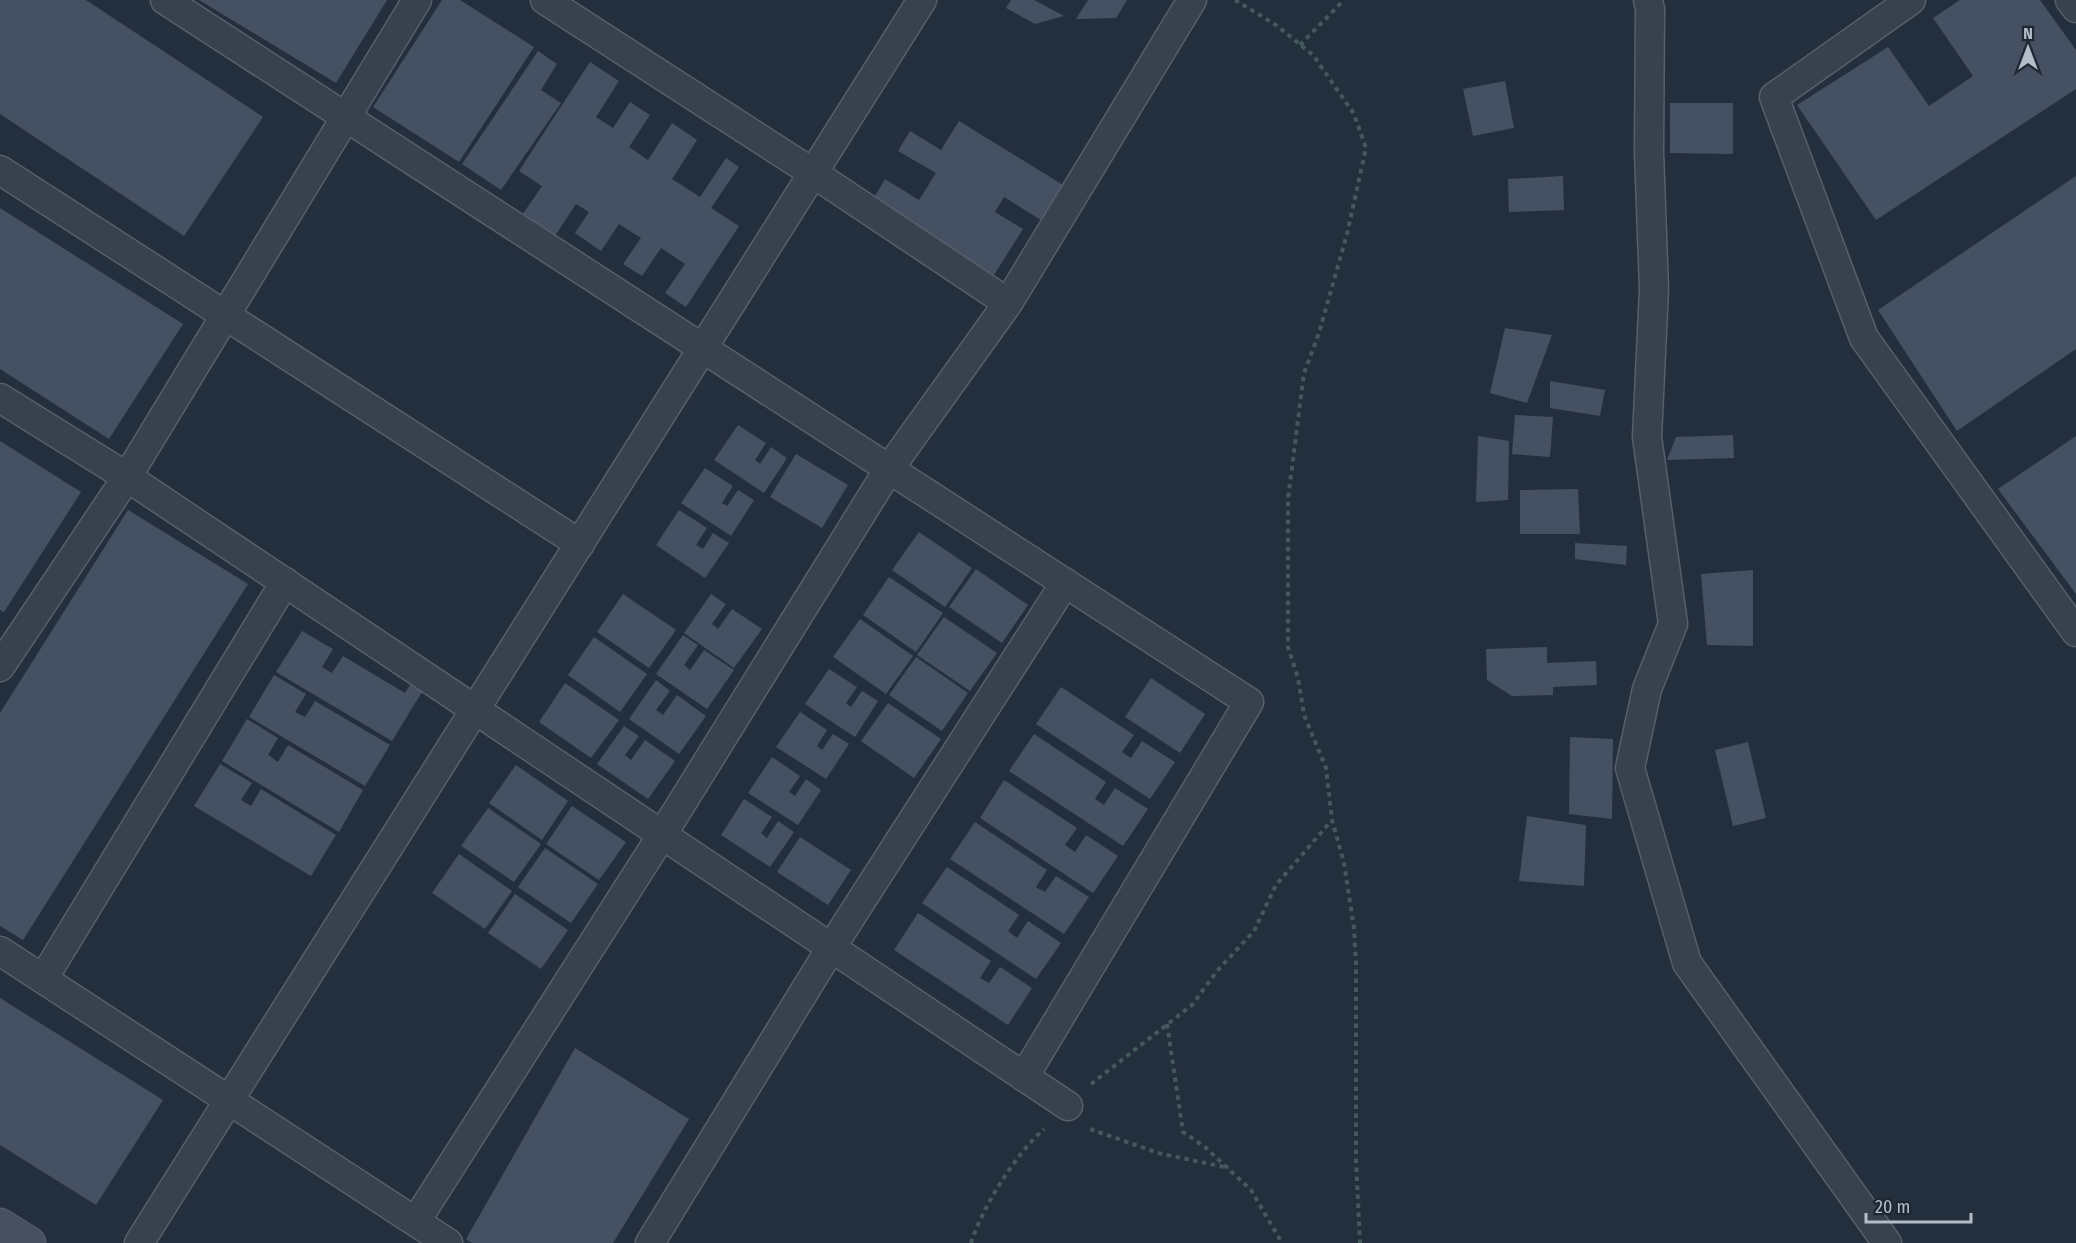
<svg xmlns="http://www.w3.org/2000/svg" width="2076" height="1243" viewBox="0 0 2076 1243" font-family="'Fira Sans Condensed',sans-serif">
<rect width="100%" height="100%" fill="#242f3e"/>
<g fill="#455162">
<polygon points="0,0 86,0 263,117 184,236 0,114"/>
<polygon points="199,0 387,0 336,83"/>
<polygon points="442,0 460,0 534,47 459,162 373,107"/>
<polygon points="1011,0 1034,0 1064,16 1035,24 1006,8"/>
<polygon points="1088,0 1127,0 1116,18 1076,19"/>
<polygon points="1960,0 2040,0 2076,50 2076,89 1876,220 1797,105 1888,47 1929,106 1973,76 1933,18"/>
<polygon points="538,51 557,64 541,90 561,103 501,190 462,164"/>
<polygon points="590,62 619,81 596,117 613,128 630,102 650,115 629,147 648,160 672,123 697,140 672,179 700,197 726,158 739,167 711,208 739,226 686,307 665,293 685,264 661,248 642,276 623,264 641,238 619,224 601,251 575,233 589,212 576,204 553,239 520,218 542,186 519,171"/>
<polygon points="1505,81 1514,128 1473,136 1463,89"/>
<polygon points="1670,103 1733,103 1733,154 1670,153"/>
<polygon points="959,121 1068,188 1046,223 1004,197 995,212 1023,229 994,275 872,201 885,179 919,200 936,173 898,151 910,131 941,150"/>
<polygon points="1563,176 1564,210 1509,212 1508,179"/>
<polygon points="2076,176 2076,349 1957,431 1878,310"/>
<polygon points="0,208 183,324 109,439 0,369"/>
<polygon points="1505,328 1552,335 1527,403 1490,393"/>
<polygon points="1550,381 1605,390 1600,416 1550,408"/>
<polygon points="1515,415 1553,417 1550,457 1512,454"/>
<polygon points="738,425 766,443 755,460 760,464 771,447 787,458 764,493 714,460"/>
<polygon points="1733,435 1734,458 1667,460 1676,437"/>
<polygon points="1478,436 1509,441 1508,500 1476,502"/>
<polygon points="2076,436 2076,594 1998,489"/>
<polygon points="0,441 81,492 4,612 0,610"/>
<polygon points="796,454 848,485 822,528 770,497"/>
<polygon points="705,468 733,486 722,503 727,506 738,490 754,500 731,536 681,503"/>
<polygon points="1578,489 1580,534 1520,534 1520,490"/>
<polygon points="128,510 248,584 23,940 0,926 0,713"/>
<polygon points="679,510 707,528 696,545 703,549 713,533 729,543 705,578 656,545"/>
<polygon points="919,532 972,568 945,607 892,570"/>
<polygon points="1575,543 1627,546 1626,565 1575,559"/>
<polygon points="976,569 1028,605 1002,643 949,607"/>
<polygon points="1753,570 1753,646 1707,645 1701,574"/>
<polygon points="889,577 943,613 916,652 863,615"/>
<polygon points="623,594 676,630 649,668 597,632"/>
<polygon points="711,594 726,604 712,624 718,629 732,609 762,629 734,668 684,633"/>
<polygon points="944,617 997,653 970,691 917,655"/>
<polygon points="860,619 913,656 886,694 833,657"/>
<polygon points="302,631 333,649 322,667 332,673 343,656 405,693 410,685 422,692 392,741 276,672"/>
<polygon points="683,635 698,645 684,665 690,670 704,650 734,670 707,709 656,674"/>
<polygon points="594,637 647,674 620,712 568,675"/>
<polygon points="1547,647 1547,663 1596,661 1597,685 1553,687 1553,695 1512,696 1487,680 1486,649"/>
<polygon points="916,657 968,693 942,731 889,695"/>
<polygon points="829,669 857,687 846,703 851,707 862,691 878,701 855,737 805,704"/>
<polygon points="274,675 306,694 295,712 305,717 315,701 390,745 365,786 249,717"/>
<polygon points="1151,678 1205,714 1180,753 1125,717"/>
<polygon points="656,680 670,691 656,710 663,715 677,695 706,716 679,754 629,719"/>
<polygon points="565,683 619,720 591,758 539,722"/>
<polygon points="1061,687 1134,735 1122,752 1131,758 1142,741 1175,762 1150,799 1036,724"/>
<polygon points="888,703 941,739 914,778 861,741"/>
<polygon points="800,712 827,730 817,746 822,750 833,734 849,744 826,779 776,747"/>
<polygon points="247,719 278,738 268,755 278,762 288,745 363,790 339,832 222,761"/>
<polygon points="624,726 639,736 625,755 631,760 645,740 675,761 648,799 597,764"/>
<polygon points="1034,734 1106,782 1095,799 1104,805 1115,788 1148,809 1123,846 1009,771"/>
<polygon points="1570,737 1613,739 1612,819 1569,814"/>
<polygon points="1748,742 1766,818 1733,826 1715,750"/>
<polygon points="772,757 800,776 789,792 795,796 806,779 821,790 798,825 748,793"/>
<polygon points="220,764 252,783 241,800 251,806 261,789 336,835 311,876 194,806"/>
<polygon points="516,765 568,801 542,840 489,803"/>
<polygon points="1004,780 1077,828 1065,845 1075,852 1086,835 1118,856 1093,893 980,818"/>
<polygon points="744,799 772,817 761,833 767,838 778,821 794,832 770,867 721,835"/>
<polygon points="572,806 626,842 599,880 546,844"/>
<polygon points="488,808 541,844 514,882 461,846"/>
<polygon points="1527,816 1586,825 1584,886 1519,881"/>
<polygon points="975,822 1047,870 1036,887 1045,892 1056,876 1089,897 1064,934 950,859"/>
<polygon points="800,837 851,870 828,905 777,872"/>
<polygon points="545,848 598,884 571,923 518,887"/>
<polygon points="459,854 512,891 485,929 432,893"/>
<polygon points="947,867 1019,915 1008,931 1017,938 1028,921 1061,943 1036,979 922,903"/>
<polygon points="515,894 568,930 541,969 488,933"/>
<polygon points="918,913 991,961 980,978 989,983 1000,967 1032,988 1008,1025 894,950"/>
<polygon points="0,998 163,1100 96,1205 0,1145"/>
<polygon points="575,1048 689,1119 613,1243 472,1243 466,1239"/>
</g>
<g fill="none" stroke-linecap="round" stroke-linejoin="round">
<g stroke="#565f6c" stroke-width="31">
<g id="street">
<polyline points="165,0 1249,702 1024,1077"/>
<polyline points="545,0 813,173 1008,303"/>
<polyline points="1648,0 1650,9 1649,152 1654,289 1647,437 1673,624 1647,689 1630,768 1687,963 1887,1243"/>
<polyline points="1911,0 1774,97 1864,338 2076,632"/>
<polyline points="2070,0 2076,8"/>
<polyline points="0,170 580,544"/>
<polyline points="0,398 127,477 417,0"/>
<polyline points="0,667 127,477 1068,1106"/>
<polyline points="0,951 448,1243"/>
<polyline points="43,979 285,582"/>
<polyline points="416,1221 662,835 889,469 1008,303 1192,0"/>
<polyline points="139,1243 922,0"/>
<polyline points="650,1243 831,948 1065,583"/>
</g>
</g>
<g stroke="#565f6c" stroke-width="35">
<polyline id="secondary" points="0,1225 29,1243"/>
</g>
<g stroke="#44595c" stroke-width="4" stroke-dasharray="4.5 4.5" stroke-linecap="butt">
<polyline points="1235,0 1276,25 1313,55 1354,114 1366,148 1347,234 1319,333 1304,373 1288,499 1288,647 1298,678 1304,715 1326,768 1332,820 1344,863 1354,928 1356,965 1356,1159 1360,1243"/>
<polyline points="1300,45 1344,0"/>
<polyline points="1167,1024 1183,1132 1205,1147 1251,1190 1282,1243"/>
<polyline points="1091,1084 1192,1005 1217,971 1254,931 1276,885 1331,821"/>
<polyline points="1090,1129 1158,1153 1229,1168"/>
<path d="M971,1243c12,-37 44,-88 73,-114"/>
</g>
<use href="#street" stroke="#38414e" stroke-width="28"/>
<use href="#secondary" stroke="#465061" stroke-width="33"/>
</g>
<g transform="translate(2028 48)" stroke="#1d2633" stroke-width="4.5" paint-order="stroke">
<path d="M0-4.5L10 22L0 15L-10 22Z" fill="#b4bcc9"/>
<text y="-9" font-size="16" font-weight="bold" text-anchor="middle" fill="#b4bcc9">N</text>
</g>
<path d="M1866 1213v9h105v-9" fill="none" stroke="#b4bcc9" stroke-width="3"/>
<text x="1875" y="1213" font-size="18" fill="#b4bcc9" stroke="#1d2633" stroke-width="4.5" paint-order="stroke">20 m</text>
</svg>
